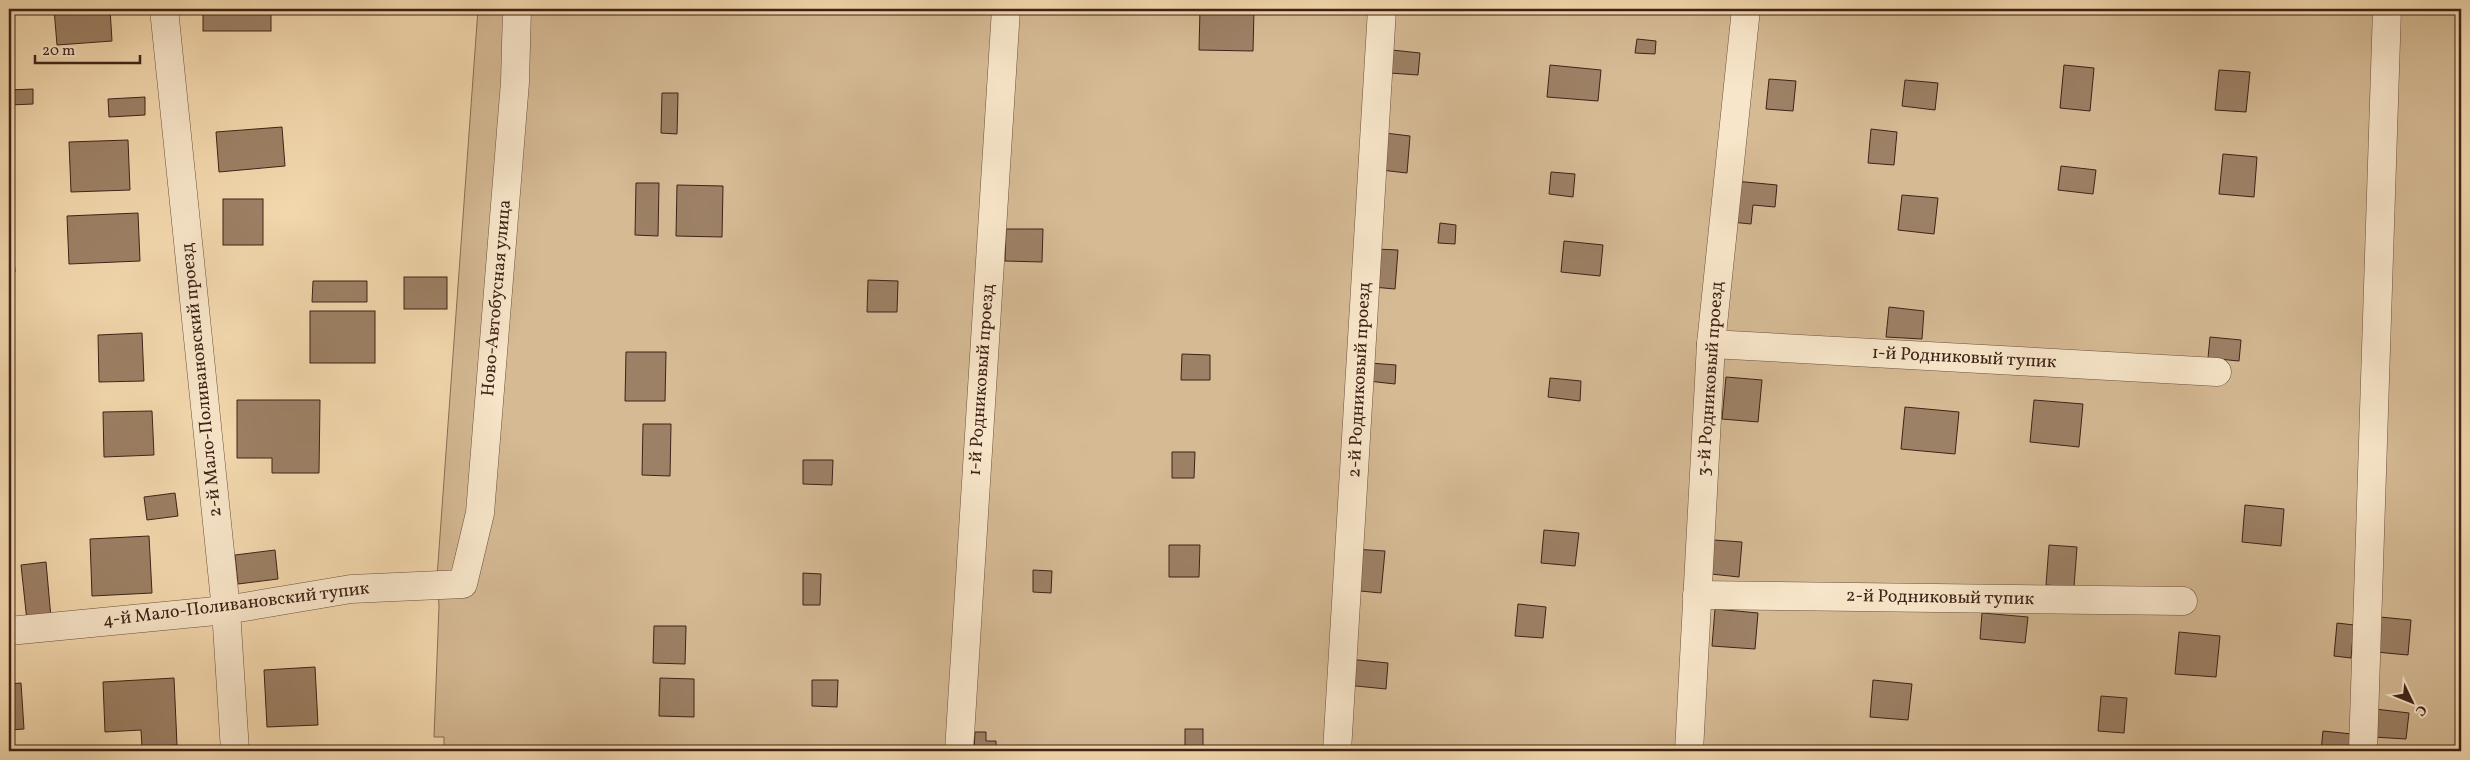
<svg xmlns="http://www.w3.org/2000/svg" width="2470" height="760" viewBox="0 0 2470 760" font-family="Vollkorn,serif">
<rect width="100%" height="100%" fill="#f4d9ae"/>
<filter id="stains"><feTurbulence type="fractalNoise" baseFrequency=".004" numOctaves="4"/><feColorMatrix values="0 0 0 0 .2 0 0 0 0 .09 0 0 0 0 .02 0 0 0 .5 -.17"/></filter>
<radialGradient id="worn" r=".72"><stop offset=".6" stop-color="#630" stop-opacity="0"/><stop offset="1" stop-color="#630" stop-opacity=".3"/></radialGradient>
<polygon fill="#d5ba94" stroke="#8a6e56" points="478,9 2461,9 2461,751 444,751 444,737 434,737 439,606 437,577"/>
<g fill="#9d8166" stroke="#3e2218">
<polygon points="54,9 110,9 112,41 57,45"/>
<rect x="203" y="9" width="68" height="22"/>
<polygon points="1200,9 1254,9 1253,51 1199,50"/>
<polygon points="1637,39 1656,41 1655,54 1635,53"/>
<polygon points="1392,50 1420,53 1418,75 1390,73"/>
<polygon points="1550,65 1601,70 1598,101 1547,97"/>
<polygon points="2064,65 2094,68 2090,111 2060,108"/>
<polygon points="2219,70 2250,72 2246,112 2215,110"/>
<polygon points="1769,79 1796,81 1793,111 1766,109"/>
<polygon points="1905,80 1938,83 1935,110 1902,106"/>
<polygon points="33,89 33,104 9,105 9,90"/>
<polygon points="662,93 678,93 677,134 661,133"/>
<polygon points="145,97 145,115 109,117 108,99"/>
<polygon points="282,127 285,166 219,172 216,132"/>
<polygon points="1871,129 1897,132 1894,165 1868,163"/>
<polygon points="1385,133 1410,136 1407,173 1381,170"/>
<polygon points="128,140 130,190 71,192 69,142"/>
<polygon points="2223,154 2257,157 2254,197 2219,194"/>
<polygon points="2061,166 2096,170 2093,194 2058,190"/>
<polygon points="1551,172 1575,174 1573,197 1549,194"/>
<polygon points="1735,181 1777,185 1775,207 1753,205 1751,224 1731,222"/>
<polygon points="636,183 659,183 658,236 635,235"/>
<polygon points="677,185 723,186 722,237 676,236"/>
<polygon points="1902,195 1938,198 1934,234 1898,230"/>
<rect x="223" y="199" width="40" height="46"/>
<polygon points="138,213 140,261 69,264 67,216"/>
<polygon points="1440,223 1456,225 1455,244 1438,243"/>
<polygon points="1006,229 1043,229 1042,262 1005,261"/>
<polygon points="1564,241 1603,245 1600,276 1561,272"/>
<polygon points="9,248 13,248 15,272 9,272"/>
<polygon points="1376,249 1398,250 1395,289 1373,287"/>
<rect x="404" y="277" width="43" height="32"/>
<polygon points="868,280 898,281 897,312 867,312"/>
<polygon points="313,281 367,281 367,302 312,302"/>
<polygon points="1889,307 1924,311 1922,339 1886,337"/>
<rect x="310" y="311" width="65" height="52"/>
<polygon points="142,333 144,381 99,382 98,335"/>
<polygon points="2210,337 2241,340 2239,361 2208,358"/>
<polygon points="626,352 666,352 665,401 625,401"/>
<polygon points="1182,354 1210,355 1210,380 1181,380"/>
<polygon points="1370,363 1396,365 1395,384 1368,381"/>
<polygon points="1726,377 1762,380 1758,422 1722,419"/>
<polygon points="1550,378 1581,381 1580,401 1548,397"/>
<polygon points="237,400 320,400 319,473 272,473 272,458 237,458"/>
<polygon points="2034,400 2083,404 2079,447 2030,442"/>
<polygon points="1905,407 1959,412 1955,454 1901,449"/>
<polygon points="152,411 154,455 104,457 103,412"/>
<polygon points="643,424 671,424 670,476 642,475"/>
<polygon points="1172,452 1195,452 1194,478 1172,478"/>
<polygon points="803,460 833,460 832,485 803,484"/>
<polygon points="175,493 178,516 147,520 144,497"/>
<polygon points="2245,505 2284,509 2281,546 2242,542"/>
<polygon points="1544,530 1579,533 1575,566 1541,563"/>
<polygon points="149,536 152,593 92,596 90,539"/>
<polygon points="1714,540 1742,542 1739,577 1711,574"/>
<polygon points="1169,545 1200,545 1199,577 1169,577"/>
<polygon points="2049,545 2077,547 2074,587 2046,585"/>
<polygon points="1353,549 1385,551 1381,593 1350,590"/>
<polygon points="275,550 278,579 238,584 235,555"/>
<polygon points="46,562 51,618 27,621 21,565"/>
<polygon points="1033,570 1052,571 1051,593 1033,592"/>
<polygon points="803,573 821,574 820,605 803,605"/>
<polygon points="1518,604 1546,607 1543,638 1515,636"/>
<polygon points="1715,609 1758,613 1755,649 1712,646"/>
<polygon points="1982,613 2028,617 2025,643 1980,639"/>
<polygon points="2380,617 2411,620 2408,655 2376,652"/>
<polygon points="2337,623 2354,625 2351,658 2334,656"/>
<polygon points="654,626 686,626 685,664 653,663"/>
<polygon points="2179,632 2220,636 2216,677 2175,674"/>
<polygon points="1348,659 1388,663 1386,689 1346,685"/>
<polygon points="315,667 318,725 267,727 264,670"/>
<polygon points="174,678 177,745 142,747 141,730 105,732 103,682"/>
<polygon points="660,678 694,679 694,717 659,716"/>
<polygon points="812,680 838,680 837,707 812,706"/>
<polygon points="1873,680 1912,684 1908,720 1870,717"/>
<polygon points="21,683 24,729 9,730 9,684"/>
<polygon points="2101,696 2127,698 2124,733 2098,731"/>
<polygon points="2375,709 2409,713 2406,739 2373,737"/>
<rect x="1185" y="729" width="18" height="18"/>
<polygon points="2323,731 2352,734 2350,751 2321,751"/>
<polygon points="975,732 986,732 986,741 996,741 996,751 974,751"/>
<polygon points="1153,748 1177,749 1177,751 1153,751"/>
</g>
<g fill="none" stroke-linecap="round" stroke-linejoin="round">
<g stroke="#6c503e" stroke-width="29">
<g id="minor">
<polyline points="164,9 226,610 235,751"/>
<polyline points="1711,344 2217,372"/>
<polyline points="1697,595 2183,601"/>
<polyline points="9,631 226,610 351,589 463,584 480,513 515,82 517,9"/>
<polyline points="959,751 1006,9"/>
<polyline points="1337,751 1382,9"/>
<polyline points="1689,751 1711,344 1746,9"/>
<polyline points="2363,751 2387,9"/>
</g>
</g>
<use href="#minor" stroke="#f8e6ca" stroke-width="28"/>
</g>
<g text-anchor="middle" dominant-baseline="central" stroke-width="4.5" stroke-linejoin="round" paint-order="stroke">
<g font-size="18" fill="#3e2218" stroke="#f8e6ca">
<text transform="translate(497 298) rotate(-85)">Ново-Автобусная улица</text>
<text transform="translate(1964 358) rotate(3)">1-й Родниковый тупик</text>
<text transform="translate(1711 379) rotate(-86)">3-й Родниковый проезд</text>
<text transform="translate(202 380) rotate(-96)">2-й Мало-Поливановский проезд</text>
<text transform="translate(982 380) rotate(-86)">1-й Родниковый проезд</text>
<text transform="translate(1360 380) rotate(-87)">2-й Родниковый проезд</text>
<text transform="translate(1940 598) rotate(1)">2-й Родниковый тупик</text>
<text transform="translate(236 605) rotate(-7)">4-й Мало-Поливановский тупик</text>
</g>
</g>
<rect width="2470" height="760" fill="none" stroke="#f4d9ae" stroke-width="30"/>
<rect x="10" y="10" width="2450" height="740" fill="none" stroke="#3e2218" stroke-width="2.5"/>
<rect x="15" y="15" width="2440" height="730" fill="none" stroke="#3e2218"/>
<g transform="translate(2412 702) rotate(133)" stroke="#f8e6ca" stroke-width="4" paint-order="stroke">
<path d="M0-4L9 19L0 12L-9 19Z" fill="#3e2218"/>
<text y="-8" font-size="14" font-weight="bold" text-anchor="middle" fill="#3e2218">С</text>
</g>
<path d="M35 55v8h105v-8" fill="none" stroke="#3e2218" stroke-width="2.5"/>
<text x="42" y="55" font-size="15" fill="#3e2218" stroke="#f8e6ca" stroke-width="4" paint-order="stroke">20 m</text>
<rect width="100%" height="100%" filter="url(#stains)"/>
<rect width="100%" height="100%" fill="url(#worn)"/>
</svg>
